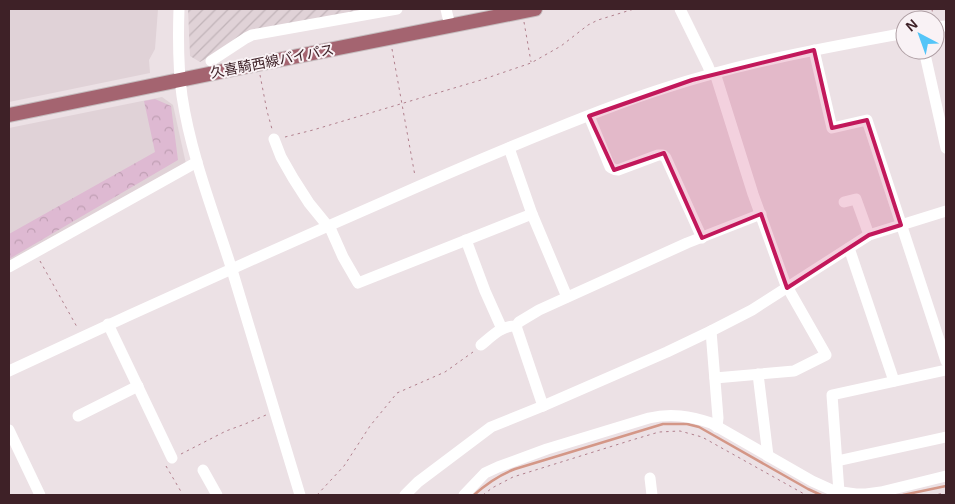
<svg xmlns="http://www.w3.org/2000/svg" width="955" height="504" viewBox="0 0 955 504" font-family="Arial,'Noto Sans JP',sans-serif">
<defs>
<pattern id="industrial-furrows" width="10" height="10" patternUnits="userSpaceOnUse" patternTransform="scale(1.25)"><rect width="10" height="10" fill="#e0d2d7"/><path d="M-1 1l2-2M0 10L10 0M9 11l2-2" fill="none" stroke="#c1b4b9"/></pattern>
<pattern id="forest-crowns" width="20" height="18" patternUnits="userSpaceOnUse" patternTransform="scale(1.25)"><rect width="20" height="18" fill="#deb9d2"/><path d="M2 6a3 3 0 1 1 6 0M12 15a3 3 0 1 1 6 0" fill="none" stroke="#c09fb4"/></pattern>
</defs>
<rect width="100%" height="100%" fill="#ece1e5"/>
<g fill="#e0d2d7">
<polygon points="9,9 158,9 155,49 149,60 150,73 9,102"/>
<polygon points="162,97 173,105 186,164 9,264 9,128"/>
</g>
<polygon fill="url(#industrial-furrows)" points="188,9 379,9 229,45 200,62 190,56"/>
<polygon fill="url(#forest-crowns)" points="155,99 171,106 178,160 9,259 9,234 155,152 144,101"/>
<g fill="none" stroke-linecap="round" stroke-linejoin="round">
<g stroke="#d49787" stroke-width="2.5">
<path d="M474,495c12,-11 25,-20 41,-26l148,-45h24l12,3 109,62 13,6"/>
<polyline points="903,495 946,486"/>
</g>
<g stroke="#c5bcbe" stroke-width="16">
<polyline id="major" points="9,115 258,64 535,9"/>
</g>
<g stroke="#b1808d" stroke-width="1" stroke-dasharray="2.5 4" stroke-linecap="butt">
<polyline points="932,9 933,17"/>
<polyline points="524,22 531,62"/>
<polyline points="392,49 415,176"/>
<polyline points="260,75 267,111 272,129"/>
<polyline points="285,137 313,130 481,80 531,63 561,46 588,25 598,20 634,9"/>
<polyline points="40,261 77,327"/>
<polyline points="181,454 226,431 245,424 266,415"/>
<polyline points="166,466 183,495"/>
<polyline points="317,495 344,466 370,426 397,393 445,372 473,352"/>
<polyline points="483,495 492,488 513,477 632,440 659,432 680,431 702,437 806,495"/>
<polyline points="932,495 946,493"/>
</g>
<g stroke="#fff" stroke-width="11">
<path d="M179,9c-1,29 -1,58 3,87 9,60 32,117 50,174 23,75 45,150 68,225"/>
<polyline points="446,9 450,26"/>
<polyline points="680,9 708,66 711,74"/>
<polyline points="935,27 946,26"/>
<polyline points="814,50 832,128 867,120 946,361"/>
<polyline points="924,50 946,148"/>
<polyline points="211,61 246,38 252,35 397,9"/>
<polyline points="715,73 753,194 785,283 826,355 794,371 715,378"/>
<path d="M589,116l21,51c3,2 4,3 8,3l40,-15h5l3,3 36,80"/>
<polyline points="274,139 281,157 293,178 309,203 331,230 343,257 358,283 532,214"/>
<polyline points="509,148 532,214 567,297"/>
<polyline points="844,202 856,199 869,235"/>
<polyline points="466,240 485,291 502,329"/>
<polyline points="849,248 894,381"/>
<polyline points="9,267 197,162"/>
<polyline points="108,324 172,458"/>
<polyline points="516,326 543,406"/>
<polyline points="711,331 718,418 717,427"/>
<path d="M481,345c10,-8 21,-20 35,-19l3,-4 20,-12 148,-67 74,-29"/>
<path d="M9,371c124,-58 248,-114 374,-169 56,-25 112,-49 169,-72 37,-15 75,-30 113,-42 79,-26 159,-40 240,-55"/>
<polyline points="758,374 768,456"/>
<polyline points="78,416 138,386"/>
<polyline points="9,430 40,495"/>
<polyline points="837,461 946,437"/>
<polyline points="203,470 217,495"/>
<polyline points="650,478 652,495"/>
<polyline points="839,492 832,395 946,370"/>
<polyline points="405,495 418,482 491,427 543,406 667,352 711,331 752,310 869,235 946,211"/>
<path d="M464,495l21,-22 13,-6 49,-18 102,-31c22,-5 41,-2 62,5l101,58 22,10 22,3h10l15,-2 65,-16"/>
</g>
<use href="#major" stroke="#a46470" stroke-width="14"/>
</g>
<path fill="#c2185b" fill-opacity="0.2" stroke="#c2185b" stroke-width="4" stroke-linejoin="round" d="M814,50l18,78 35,-8 34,105 -32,10 -82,53 -26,-74 -59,24 -38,-85 -50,17 -25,-54 103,-36z"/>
<g text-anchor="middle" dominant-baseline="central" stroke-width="4" stroke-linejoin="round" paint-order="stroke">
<g font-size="14" fill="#3e2127" stroke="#f9f2f5">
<text transform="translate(272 61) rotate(-11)">久喜騎西線バイパス</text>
</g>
</g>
<rect width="955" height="504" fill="none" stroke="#3e2127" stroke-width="20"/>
<g transform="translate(920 35) rotate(319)"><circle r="24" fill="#f9f2f5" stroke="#ae9ea3"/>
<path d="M0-4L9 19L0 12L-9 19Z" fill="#54c5f8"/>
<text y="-8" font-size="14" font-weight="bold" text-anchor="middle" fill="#3e2127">N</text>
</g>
</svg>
